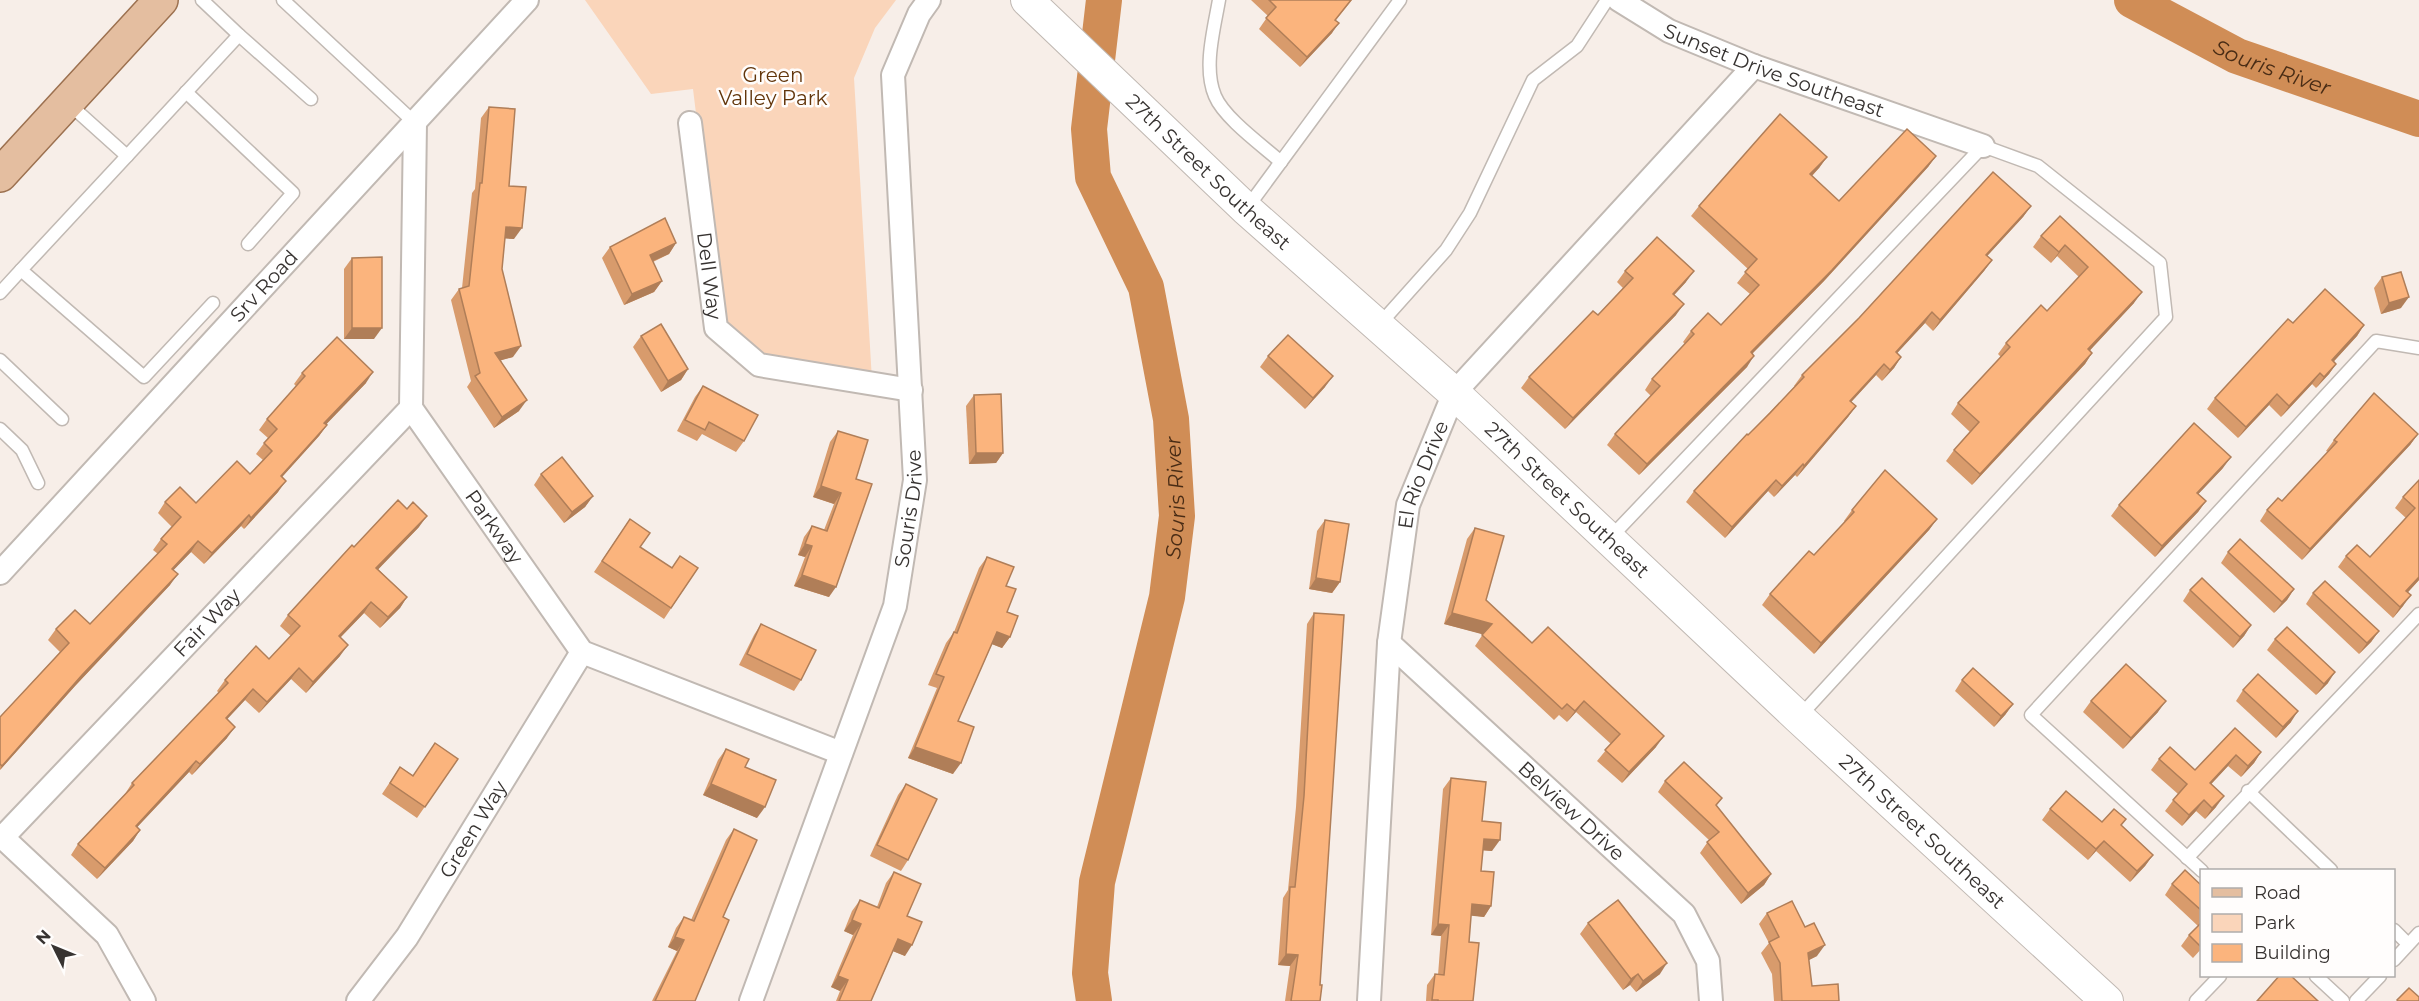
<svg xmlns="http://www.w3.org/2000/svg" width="2419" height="1001" viewBox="0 0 2419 1001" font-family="Montserrat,sans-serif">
<rect width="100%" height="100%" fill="#f7eee8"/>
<polygon fill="#fad5ba" points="585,0 896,0 875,28 854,78 872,380 763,363 722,326 693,89 651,94"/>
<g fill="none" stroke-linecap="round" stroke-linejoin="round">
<g stroke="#d08d56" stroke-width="36">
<path id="s1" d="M2132,0l105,56 182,63"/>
<path id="s2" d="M1094,1001l-4,-28 7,-91 70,-285 10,-81 -6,-97 -25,-132 -53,-110 -4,-48 15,-129"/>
</g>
<g stroke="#c1b9b3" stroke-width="15">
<g id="lane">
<polyline points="283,0 415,123"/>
<path d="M1219,0c-5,29 -16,68 -4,96 9,22 48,50 66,66"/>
<polyline points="239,35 311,99"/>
<polyline points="186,92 293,193 248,244"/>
<polyline points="68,103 127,156 21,270 144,377 213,303"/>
<polyline points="127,156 239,35 202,0"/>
<polyline points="1247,208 1400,0"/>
<polyline points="0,293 21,270"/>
<polyline points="1379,325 1446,250 1470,213 1533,80 1577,46 1607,0"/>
<polyline points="0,360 62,419"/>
<polyline points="0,429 22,450 38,483"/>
<polyline points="1610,538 1983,146 2038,166 2160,263 2166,317 1800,716"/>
<polyline points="2248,791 2331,870"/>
<polyline points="2187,858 2419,614"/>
<polyline points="2202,871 2031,715 2376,341 2419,348"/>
<polyline points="2394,930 2408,944"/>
<polyline points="2394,960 2419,933"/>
<polyline points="2316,976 2343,1001"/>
<polyline points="2196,1001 2220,976"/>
<polyline points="2356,1001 2380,976"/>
</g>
</g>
<g stroke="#c1b9b3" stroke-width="26">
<g id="street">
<path id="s3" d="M1619,0l50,31 85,35 229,80"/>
<path id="s4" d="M415,123l-4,285 171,244 259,101"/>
<path id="s5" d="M690,123l26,205 43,37 152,25"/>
<path id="s6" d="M0,573l527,-573"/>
<path id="s7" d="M1389,643l295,271 24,47 3,40"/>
<polyline points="0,835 107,935 144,1001"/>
<path id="s8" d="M3,837l408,-429"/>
<path id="s9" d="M358,1001l49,-64 175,-285"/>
<path id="s10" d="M751,1001l144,-395 20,-126 -22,-405 26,-61 10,-14"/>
<path id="s11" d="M1369,1001l20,-358 19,-138 46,-112 300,-327"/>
</g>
</g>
<g stroke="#c1b9b3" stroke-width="34">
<g id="secondary">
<path id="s12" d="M1027,0l219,209 208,184 345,325 308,283"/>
</g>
</g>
<g stroke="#9c7150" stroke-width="36">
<polyline id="primary" points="0,175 161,0"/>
</g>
<use href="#lane" stroke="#fff" stroke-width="12"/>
<use href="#street" stroke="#fff" stroke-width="22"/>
<use href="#secondary" stroke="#fff" stroke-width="32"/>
<use href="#primary" stroke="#e4bea0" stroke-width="33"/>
</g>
<g fill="#d89b6c">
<polygon points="1251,0 1352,0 1336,20 1332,33 1300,67 1259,29 1268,16"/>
<polygon points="489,107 509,186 514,239 505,238 502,269 513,357 501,360 519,411 494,428 467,387 471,381 451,300 459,289 462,288 472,193 475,189 481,118"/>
<polygon points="1936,156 1928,167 1824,281 1752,354 1747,367 1639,475 1607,445 1615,434 1651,396 1645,390 1652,379 1685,344 1683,342 1691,331 1721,325 1750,294 1737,283 1748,269 1691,216 1699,206 1827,157 1819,168 1812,176 1839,201"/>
<polygon points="2031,206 2023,217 1987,256 1992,260 1984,271 1933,331 1925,323 1897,353 1901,357 1894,368 1882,381 1876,375 1851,402 1856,406 1848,417 1797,477 1795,475 1774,497 1768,491 1725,538 1686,502 1694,491 1795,386 1794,386 1802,375"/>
<polygon points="2060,216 2134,303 2090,350 2092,353 2085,364 1972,485 1946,461 1954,450 1970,432 1951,414 1958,403 2001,357 1998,354 2006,343 2047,311 2079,277 2057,256 2051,263 2033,247 2041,236"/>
<polygon points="676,243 669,254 653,262 662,281 654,292 624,305 602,258 610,247"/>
<polygon points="352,258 374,339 344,339 344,269"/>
<polygon points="1625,271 1686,282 1674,295 1676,315 1565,429 1521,388 1529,377 1598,315 1623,288 1617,282"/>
<polygon points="2382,277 2401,308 2381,314 2374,288"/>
<polygon points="2293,323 2364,325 2357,336 2334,361 2336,364 2329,374 2316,388 2312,384 2281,417 2269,405 2238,438 2207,409 2215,398"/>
<polygon points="641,336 688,369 681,380 661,392 633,347"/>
<polygon points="1268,356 1325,387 1305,409 1260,367"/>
<polygon points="302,373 366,383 326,424 327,425 319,436 282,477 278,492 244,529 241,526 204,564 191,552 173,570 170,585 75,686 0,770 0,717 60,652 48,640 56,629 90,624 158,554 153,550 161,539 172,527 158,513 165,502 196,503 250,474 263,460 256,454 268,438 259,430 267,419 296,386 294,384"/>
<polygon points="703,386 744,441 736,452 702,434 697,441 677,431 695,397"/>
<polygon points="974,395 1003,453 996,463 969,464 966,406"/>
<polygon points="838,431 856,479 829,597 794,586 805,557 798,555 804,537 812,526 824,530 834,504 813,497 830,442"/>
<polygon points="2418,434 2410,445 2302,560 2260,521 2267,510 2282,501 2328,452 2326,451 2334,440"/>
<polygon points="2223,468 2198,494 2206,501 2198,512 2155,557 2111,516 2119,505"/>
<polygon points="541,474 593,496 585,507 564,523 534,485"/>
<polygon points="2419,480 2419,580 2408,592 2403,606 2393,618 2338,567 2346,556 2370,557 2406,518 2395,508 2403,497"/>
<polygon points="1852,510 1937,519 1929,530 1814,654 1762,605 1770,594 1814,555 1845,522 1844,521"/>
<polygon points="630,519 640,547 671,568 698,568 664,619 594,572"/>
<polygon points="1325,520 1340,582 1332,593 1309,589 1317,531"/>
<polygon points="419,527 378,569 407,597 400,608 380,628 364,613 340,638 340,656 306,693 291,679 259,713 245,700 227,719 227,738 192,775 189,772 137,827 140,830 133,841 97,879 71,855 78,844 125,794 132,783 219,693 217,691 225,680 269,659 291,636 280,626 288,615 354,547"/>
<polygon points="1475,528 1486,600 1532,643 1656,747 1622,783 1597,761 1611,744 1576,712 1567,722 1559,715 1554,720 1475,646 1483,634 1444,624 1467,539"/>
<polygon points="2228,552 2294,589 2287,600 2274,613 2221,563"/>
<polygon points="987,557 1006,586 1007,612 1010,637 1002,648 992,644 958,721 953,774 908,758 937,688 928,685 946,643 954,632 979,568"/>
<polygon points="2190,590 2251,625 2244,636 2233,648 2183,601"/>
<polygon points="2313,593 2379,631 2371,642 2359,654 2306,604"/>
<polygon points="1314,613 1320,1001 1285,1001 1290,966 1278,965 1283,898 1288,890 1296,807 1307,624"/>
<polygon points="761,624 801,680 794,691 739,665 754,635"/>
<polygon points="2275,639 2328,683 2316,695 2267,650"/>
<polygon points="1962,680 2013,704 2005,715 1994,727 1955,691"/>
<polygon points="2243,690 2291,722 2276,738 2236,701"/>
<polygon points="2091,701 2158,712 2123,749 2083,712"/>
<polygon points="2235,728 2261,752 2254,763 2241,777 2228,766 2211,784 2216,807 2205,819 2196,811 2182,826 2165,811 2178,794 2151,770 2159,759 2195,770"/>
<polygon points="726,749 745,767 757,818 703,795 718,760"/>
<polygon points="458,759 417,818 382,794 400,767 413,775"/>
<polygon points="1451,778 1482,821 1492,851 1483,850 1481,871 1491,906 1484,917 1471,915 1469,942 1473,1001 1426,1001 1427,985 1435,974 1438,975 1441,936 1431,935 1443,789"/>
<polygon points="1665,781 1722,798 1716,806 1771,874 1764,885 1741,904 1700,853 1709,840 1658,792"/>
<polygon points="906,784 908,860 901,871 870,856 898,795"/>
<polygon points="2050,809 2102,822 2126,819 2121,825 2153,855 2145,866 2130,882 2096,851 2088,860 2042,820"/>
<polygon points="734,829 723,917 695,1001 652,1001 677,951 668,947 676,928 684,917 691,920 726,840"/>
<polygon points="894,872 907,916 905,956 893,951 871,1001 836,1001 840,991 831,987 853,935 844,931 852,911 860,900 877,907 886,883"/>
<polygon points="2172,884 2202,886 2202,948 2193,958 2181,946 2189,935 2198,926 2165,895"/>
<polygon points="1767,913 1817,956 1809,960 1812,986 1839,1001 1774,1001 1772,974 1761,953 1769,943 1759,924"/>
<polygon points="1588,923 1660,974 1636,992 1630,985 1623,990 1580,934"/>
</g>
<g fill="#b07e58">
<polygon points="1339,23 1332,33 1300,67 1307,57"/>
<polygon points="1936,156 1928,167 1824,281 1743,363 1751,352"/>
<polygon points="1827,157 1819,168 1803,185 1810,174"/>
<polygon points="2031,206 2023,217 1978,266 1986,255"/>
<polygon points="506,227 522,228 514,239 498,238"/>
<polygon points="676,243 669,254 642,266 650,255"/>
<polygon points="2065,245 2057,256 2051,263 2059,252"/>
<polygon points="1992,260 1984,271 1933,331 1940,320"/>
<polygon points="1694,271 1686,282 1665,305 1673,294"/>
<polygon points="662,281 654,292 624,305 632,294"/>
<polygon points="2142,292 2134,303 2081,360 2088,349"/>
<polygon points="2409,297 2401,308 2381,314 2389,303"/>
<polygon points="1684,304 1676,315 1565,429 1573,418"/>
<polygon points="1932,312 1925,323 1888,363 1896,352"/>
<polygon points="2364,325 2357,336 2325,371 2332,360"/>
<polygon points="352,328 382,328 374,339 344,339"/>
<polygon points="521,346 513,357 488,364 495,353"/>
<polygon points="2092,353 2085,364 1972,485 1980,474"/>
<polygon points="1754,356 1747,367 1639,475 1647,464"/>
<polygon points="1901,357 1894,368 1882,381 1890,370"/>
<polygon points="1884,364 1876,375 1842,412 1850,401"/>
<polygon points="2336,364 2329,374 2316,388 2324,377"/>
<polygon points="688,369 681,380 661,392 668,381"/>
<polygon points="373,372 366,383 317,434 324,423"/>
<polygon points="2320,373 2312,384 2281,417 2289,406"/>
<polygon points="1333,376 1325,387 1305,409 1313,398"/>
<polygon points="2277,394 2269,405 2238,438 2246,427"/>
<polygon points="527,400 519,411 494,428 502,417"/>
<polygon points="1856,406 1848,417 1797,477 1804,466"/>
<polygon points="327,425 319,436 273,487 281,476"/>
<polygon points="2418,434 2410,445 2302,560 2310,549"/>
<polygon points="976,453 1003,453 996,463 969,464"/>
<polygon points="2231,457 2223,468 2189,504 2197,493"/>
<polygon points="1803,464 1795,475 1774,497 1782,486"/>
<polygon points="1776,480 1768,491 1725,538 1732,527"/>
<polygon points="286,481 278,492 244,529 251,518"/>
<polygon points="821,486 841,493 834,504 813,497"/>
<polygon points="593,496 585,507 564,523 572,512"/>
<polygon points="2206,501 2198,512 2155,557 2162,546"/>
<polygon points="249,515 241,526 204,564 212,553"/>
<polygon points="427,516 419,527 369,579 376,568"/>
<polygon points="1937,519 1929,530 1814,654 1821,643"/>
<polygon points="198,541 191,552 164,580 172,569"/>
<polygon points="805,544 812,546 805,557 798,555"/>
<polygon points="178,574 170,585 75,686 0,770 2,766 82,675"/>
<polygon points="802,575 836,587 829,597 794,586"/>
<polygon points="2419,577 2419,580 2399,602 2406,591"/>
<polygon points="1316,578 1340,582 1332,593 1309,589"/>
<polygon points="2294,589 2287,600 2274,613 2282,602"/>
<polygon points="2411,595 2403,606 2393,618 2400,607"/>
<polygon points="407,597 400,608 380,628 388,617"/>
<polygon points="371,602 364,613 331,647 339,636"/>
<polygon points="1452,613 1492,624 1485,635 1444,624"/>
<polygon points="2251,625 2244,636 2233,648 2240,637"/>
<polygon points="2379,631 2371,642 2359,654 2367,643"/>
<polygon points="997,632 1010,637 1002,648 989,643"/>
<polygon points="348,645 340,656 306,693 313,682"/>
<polygon points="299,668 291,679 259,713 267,702"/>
<polygon points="2335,672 2328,683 2316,695 2324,684"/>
<polygon points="253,689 245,700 218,729 226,718"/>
<polygon points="1584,701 1576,712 1567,722 1575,711"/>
<polygon points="2166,701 2158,712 2123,749 2131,738"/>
<polygon points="2013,704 2005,715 1994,727 2001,716"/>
<polygon points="2298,711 2291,722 2276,738 2283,727"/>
<polygon points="235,727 227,738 192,775 200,764"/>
<polygon points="1664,736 1656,747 1622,783 1629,772"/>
<polygon points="915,747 961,763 953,774 908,758"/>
<polygon points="2261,752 2254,763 2241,777 2248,766"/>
<polygon points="2236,755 2228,766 2202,794 2210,783"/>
<polygon points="196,761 189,772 128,837 136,826"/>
<polygon points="711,784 765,807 757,818 703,795"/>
<polygon points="2224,796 2216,807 2205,819 2212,808"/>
<polygon points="2204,800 2196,811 2182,826 2189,815"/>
<polygon points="140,830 133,841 97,879 105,868"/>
<polygon points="1484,839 1500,840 1492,851 1477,850"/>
<polygon points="2104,841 2096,851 2088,860 2096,849"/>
<polygon points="2153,855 2145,866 2130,882 2137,871"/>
<polygon points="1771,874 1764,885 1741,904 1748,893"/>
<polygon points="1472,904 1491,906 1484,917 1464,915"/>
<polygon points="852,920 861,924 853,935 844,931"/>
<polygon points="1438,924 1449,925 1441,936 1431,935"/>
<polygon points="675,937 684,940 677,951 668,947"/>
<polygon points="898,939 912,945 905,956 890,950"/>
<polygon points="1825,945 1817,956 1801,964 1808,953"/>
<polygon points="1286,954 1298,955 1290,966 1278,965"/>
<polygon points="1667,963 1660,974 1636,992 1643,981"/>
<polygon points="1638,974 1630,985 1623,990 1631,979"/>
<polygon points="838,976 848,980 840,991 831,987"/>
</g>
<g fill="#fbb47d" stroke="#b07e58" stroke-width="1.5">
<polygon points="1269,0 1351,0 1335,20 1339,23 1307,57 1266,18 1276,7"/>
<polygon points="489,107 515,109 509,186 526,187 522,228 506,227 502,269 521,346 495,353 527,400 502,417 475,376 480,373 459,289 469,286 480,183 482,183"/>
<polygon points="1780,114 1827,157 1810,174 1839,201 1907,129 1936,156 1832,270 1751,352 1754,356 1647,464 1615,434 1660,386 1652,379 1694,334 1691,331 1708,313 1721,325 1759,285 1745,272 1757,259 1699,206"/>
<polygon points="1993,172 2031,206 1986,255 1992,260 1940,320 1932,312 1896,352 1901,357 1890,370 1884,364 1850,401 1856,406 1804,466 1803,464 1782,486 1776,480 1732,527 1694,491 1747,434 1748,435 1770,413 1804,377 1802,375 1859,318"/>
<polygon points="2060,216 2142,292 2088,349 2092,353 1980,474 1954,450 1979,422 1958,403 2010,347 2006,343 2041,305 2047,311 2088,267 2065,245 2059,252 2041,236"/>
<polygon points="665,218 676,243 650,255 662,281 632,294 610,247"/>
<polygon points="1657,237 1694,271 1673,294 1684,304 1573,418 1529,377 1593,311 1598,315 1633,278 1625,271"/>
<polygon points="382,257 382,328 352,328 352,258"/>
<polygon points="2401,272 2409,297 2389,303 2382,277"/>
<polygon points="2325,289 2364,325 2332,360 2336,364 2324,377 2320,373 2289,406 2277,394 2246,427 2215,398 2288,319 2293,323"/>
<polygon points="661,324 688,369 668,381 641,336"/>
<polygon points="1288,335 1333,376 1313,398 1268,356"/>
<polygon points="337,337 373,372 324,423 327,425 281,476 286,481 251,518 249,515 212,553 198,541 172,569 178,574 82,675 2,766 0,764 0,717 69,643 56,629 75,610 90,624 167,544 161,539 181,517 165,502 180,487 196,503 237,461 250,474 272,451 264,443 277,429 267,419 305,376 302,373"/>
<polygon points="703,386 758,415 744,441 709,422 705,430 685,420"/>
<polygon points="2374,393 2418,434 2310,549 2267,510 2278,498 2282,501 2337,442 2334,440"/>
<polygon points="1001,394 1003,453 976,453 974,395"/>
<polygon points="2194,423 2231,457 2197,493 2206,501 2162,546 2119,505"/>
<polygon points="838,431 868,440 856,479 872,484 836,587 802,575 812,546 805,544 812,526 827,531 841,493 821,486"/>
<polygon points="562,457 593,496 572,512 541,474"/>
<polygon points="1885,470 1937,519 1821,643 1770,594 1809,551 1814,555 1854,512 1852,510"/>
<polygon points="2419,480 2419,577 2406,591 2411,595 2400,607 2346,556 2357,545 2370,557 2415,508 2403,497"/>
<polygon points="398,500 407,509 413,502 427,516 376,568 407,597 388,617 371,602 339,636 348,645 313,682 299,668 267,702 253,689 226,718 235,727 200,764 196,761 136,826 140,830 105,868 78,844 134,785 132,783 228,683 225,680 256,646 269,659 300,626 288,615 352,545 354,547"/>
<polygon points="630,519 650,533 640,547 672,568 680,556 698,568 671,608 602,561"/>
<polygon points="1325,520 1349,524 1340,582 1316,578"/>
<polygon points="1475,528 1504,536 1486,600 1532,643 1548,627 1664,736 1629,772 1605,750 1620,734 1584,701 1575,711 1567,704 1562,709 1482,635 1492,624 1452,613"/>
<polygon points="2240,539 2294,589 2282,602 2228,552"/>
<polygon points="987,557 1014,567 1006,586 1016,589 1007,612 1018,616 1010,637 997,632 958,721 974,727 961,763 915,747 944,677 936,674 954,632 957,633"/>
<polygon points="2202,578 2251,625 2240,637 2190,590"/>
<polygon points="2325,581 2379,631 2367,643 2313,593"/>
<polygon points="1314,613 1344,615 1320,985 1322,985 1320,1001 1291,1001 1298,955 1286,954 1290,887 1295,887 1304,796"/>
<polygon points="761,624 816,650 801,680 747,654"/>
<polygon points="2287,627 2335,672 2324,684 2275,639"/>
<polygon points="2126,664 2166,701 2131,738 2091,701"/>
<polygon points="1973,668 2013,704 2001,716 1962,680"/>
<polygon points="2258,674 2298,711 2283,727 2243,690"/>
<polygon points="2235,728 2261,752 2248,766 2236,755 2210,783 2224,796 2212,808 2204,800 2189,815 2173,800 2187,784 2159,759 2170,747 2195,770"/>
<polygon points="435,743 458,759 425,807 390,783 400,767 413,776"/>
<polygon points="726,749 749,759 745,767 776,780 765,807 711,784"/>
<polygon points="1684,762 1722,798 1716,805 1771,874 1748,893 1707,842 1719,832 1665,781"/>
<polygon points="1451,778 1486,782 1482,821 1501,823 1500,840 1484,839 1481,871 1494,872 1491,906 1472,904 1469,942 1479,943 1473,1001 1438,1001 1438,1000 1432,1000 1435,974 1444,975 1449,925 1438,924"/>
<polygon points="906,784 937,799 908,860 877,845"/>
<polygon points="2066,791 2102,822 2114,809 2126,819 2121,825 2153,855 2137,871 2104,841 2096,849 2050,809"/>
<polygon points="734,829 757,840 723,917 729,920 695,1001 655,1001 684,940 675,937 684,917 694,921"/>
<polygon points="2185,870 2202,886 2202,911 2172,884"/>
<polygon points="894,872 921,884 907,916 922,922 912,945 898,939 871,1001 839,1001 848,980 838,976 861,924 852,920 860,900 879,908"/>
<polygon points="1618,900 1667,963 1643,981 1638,974 1631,979 1588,923"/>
<polygon points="1792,901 1805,927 1814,923 1825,945 1808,953 1812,986 1838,984 1839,1001 1782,1001 1780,963 1769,942 1779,937 1767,913"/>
<polygon points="2202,922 2202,946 2201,947 2189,935"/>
<polygon points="2280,975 2290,975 2318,1001 2257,1001"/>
<polygon points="2409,988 2419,997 2419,1001 2398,1001 2397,1000"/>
</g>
<g text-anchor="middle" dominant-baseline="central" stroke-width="5" stroke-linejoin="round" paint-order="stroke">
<g font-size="20" fill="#373331" stroke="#fffdfc">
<text stroke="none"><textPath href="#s3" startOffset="171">Sunset Drive Southeast</textPath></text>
<text stroke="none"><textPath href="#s12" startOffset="250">27th Street Southeast</textPath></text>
<text stroke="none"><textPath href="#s5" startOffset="154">Dell Way</textPath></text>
<text stroke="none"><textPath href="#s6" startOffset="390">Srv Road</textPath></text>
<text stroke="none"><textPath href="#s11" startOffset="531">El Rio Drive</textPath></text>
<text stroke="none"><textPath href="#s12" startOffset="736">27th Street Southeast</textPath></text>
<text stroke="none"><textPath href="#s10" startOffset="519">Souris Drive</textPath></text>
<text stroke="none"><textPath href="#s4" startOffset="430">Parkway</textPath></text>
<text stroke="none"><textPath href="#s8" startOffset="296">Fair Way</textPath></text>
<text stroke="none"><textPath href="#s7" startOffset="248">Belview Drive</textPath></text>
<text stroke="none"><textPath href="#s9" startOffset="207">Green Way</textPath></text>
<text stroke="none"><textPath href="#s12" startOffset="1222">27th Street Southeast</textPath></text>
</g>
<g font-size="20" fill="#62350a" stroke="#fffdfc">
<text x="773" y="75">Green<tspan x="773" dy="23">Valley Park</tspan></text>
</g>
<g font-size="21" font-style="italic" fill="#492c15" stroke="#fffdfc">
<text stroke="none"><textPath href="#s1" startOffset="156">Souris River</textPath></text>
<text stroke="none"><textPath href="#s2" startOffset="513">Souris River</textPath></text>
</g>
</g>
<rect x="2200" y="869" width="195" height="108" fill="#fffdfc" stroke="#afacab" stroke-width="1.5"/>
<rect x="2212" y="888" width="30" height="9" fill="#e4bea0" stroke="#afacab" stroke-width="1.5"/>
<text x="2254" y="899" font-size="18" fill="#373331">Road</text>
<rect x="2212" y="914" width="30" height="18" fill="#fad5ba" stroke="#afacab" stroke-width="1.5"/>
<text x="2254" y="929" font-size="18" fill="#373331">Park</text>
<rect x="2212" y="944" width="30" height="18" fill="#fbb47d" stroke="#afacab" stroke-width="1.5"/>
<text x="2254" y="959" font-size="18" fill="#373331">Building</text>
<g transform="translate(54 947) rotate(313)" stroke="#fffdfc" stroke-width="4.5" paint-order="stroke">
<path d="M0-4.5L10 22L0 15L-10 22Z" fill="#373331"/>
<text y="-9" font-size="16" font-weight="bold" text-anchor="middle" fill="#373331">N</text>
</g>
</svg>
